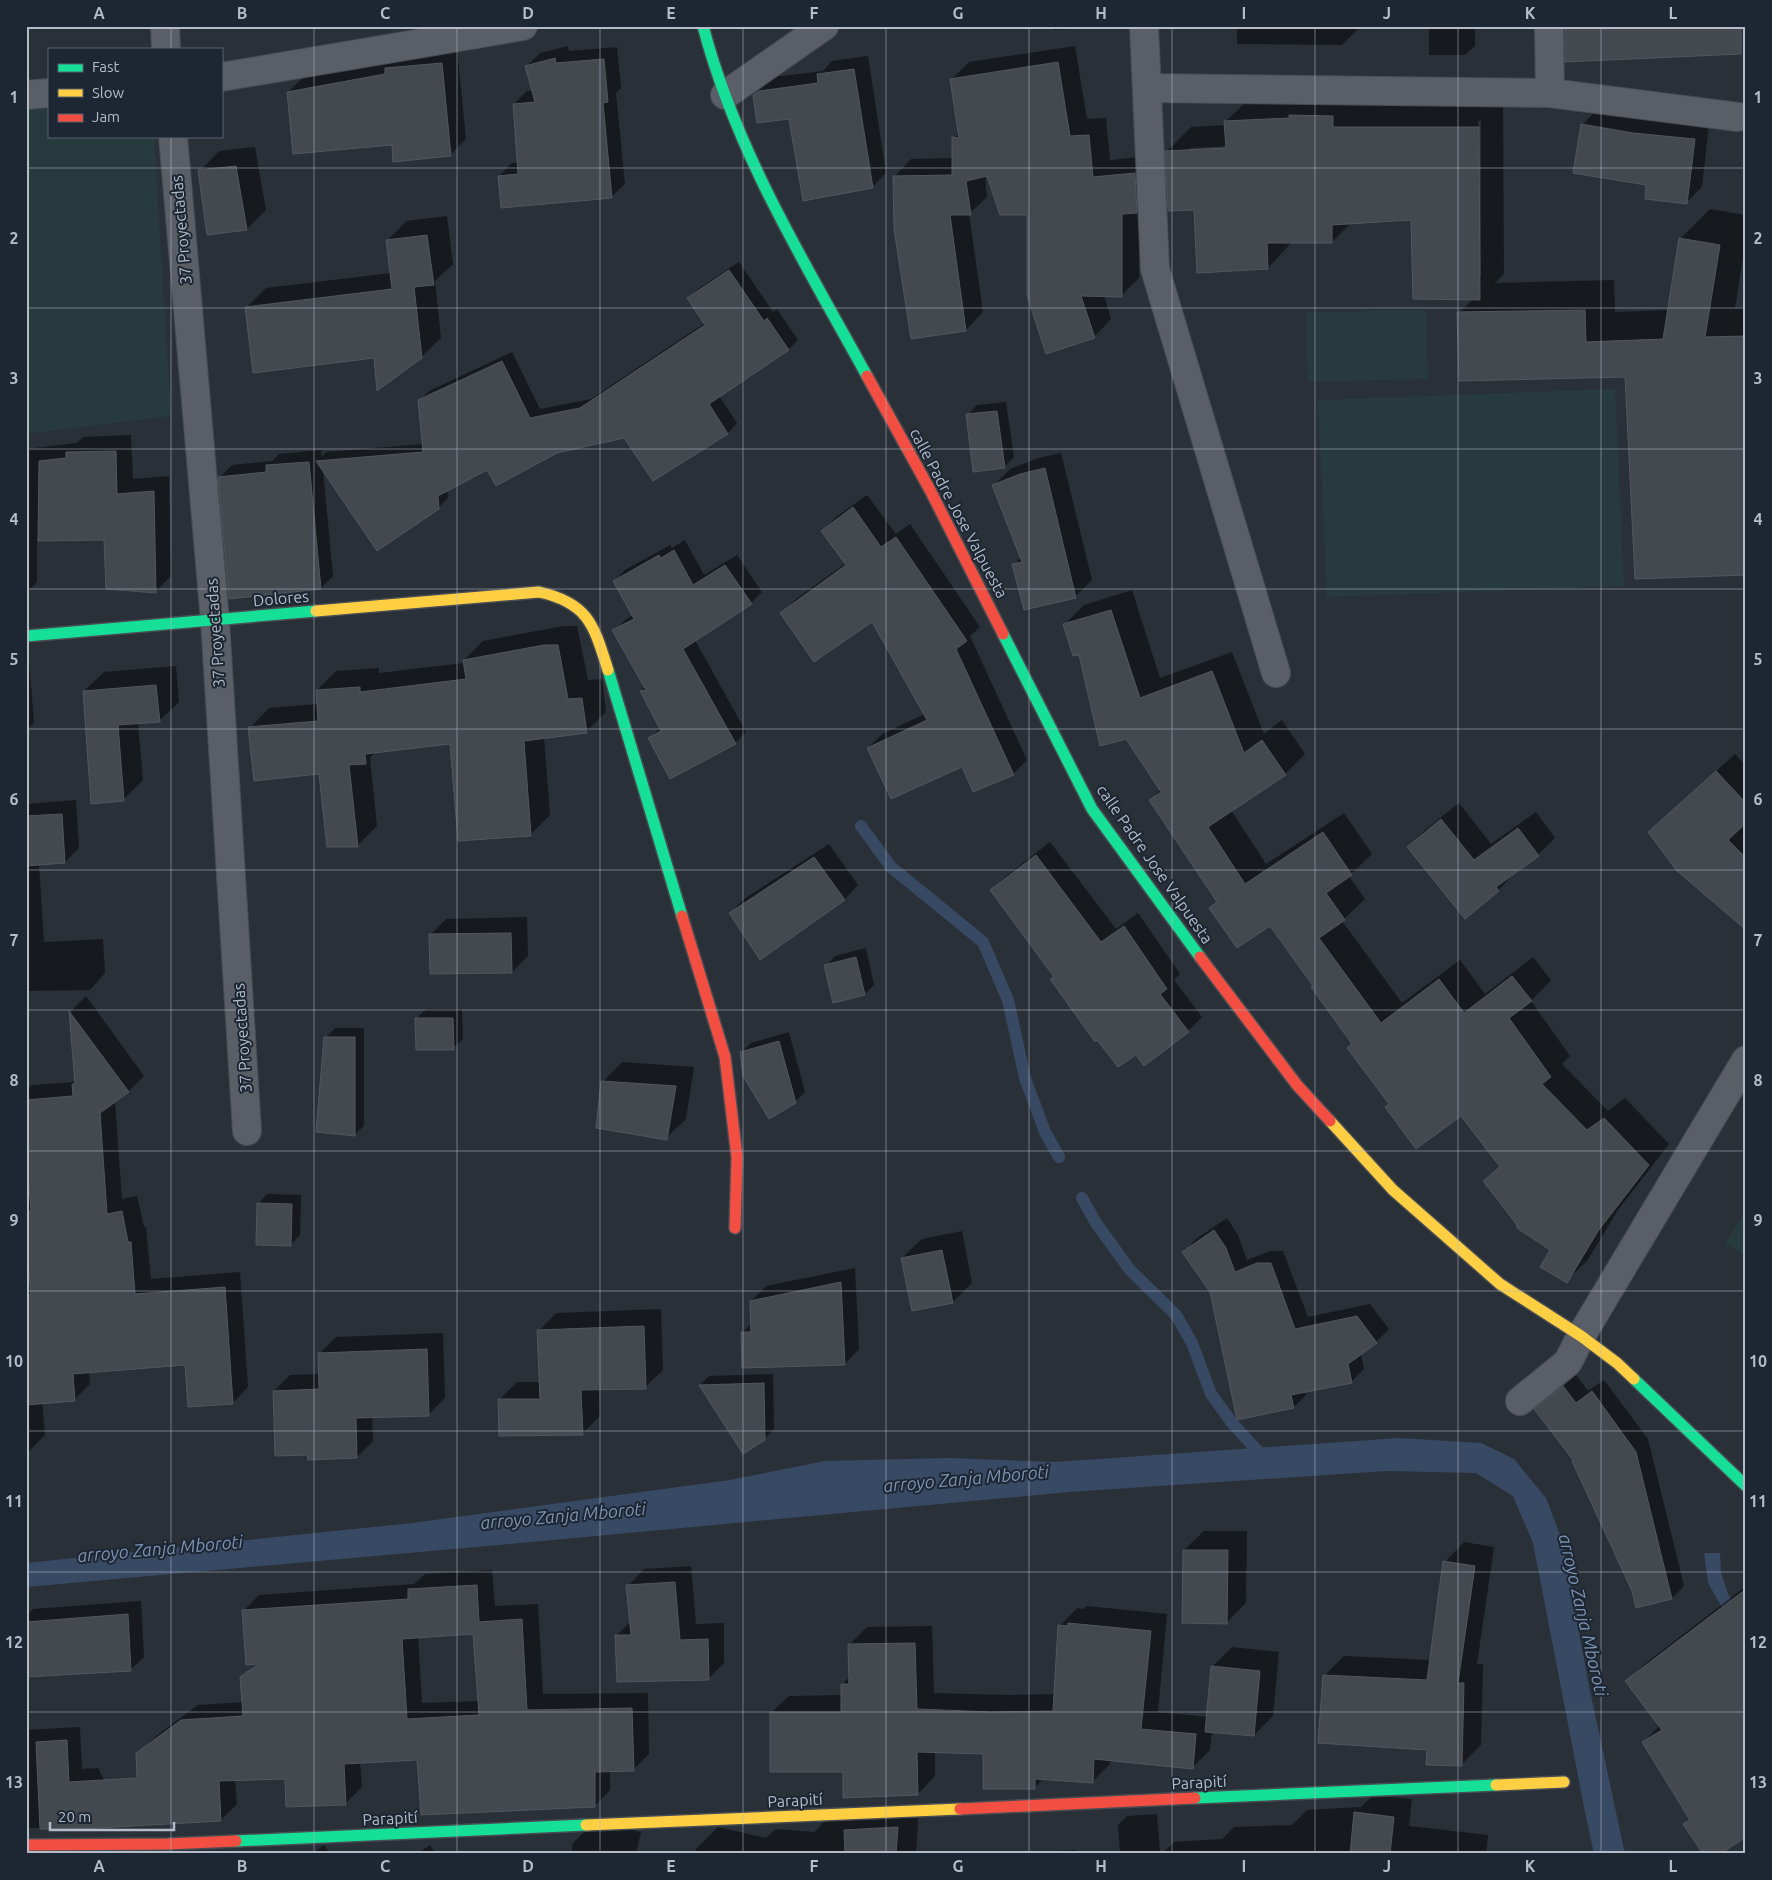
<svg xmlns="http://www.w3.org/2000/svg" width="1772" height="1880" viewBox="0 0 1772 1880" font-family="Ubuntu,sans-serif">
<rect width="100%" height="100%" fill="#2a3038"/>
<g fill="#273a3e">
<polygon points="49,108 49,136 154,136 171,416 26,434 26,110"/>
<polygon points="1426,310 1428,379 1308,382 1306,312"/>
<polygon points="1615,389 1624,586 1327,597 1318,400"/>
<polygon points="1746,1211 1746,1256 1725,1243"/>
</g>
<g fill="#384963">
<polygon points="1399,1438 1481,1443 1514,1459 1546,1498 1562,1540 1589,1686 1625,1854 1594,1854 1585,1812 1533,1543 1513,1496 1476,1473 1387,1471 1069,1492 510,1544 26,1587 26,1563 412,1523 730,1480 825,1461 949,1458 1055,1462"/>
<polygon points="1704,1553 1720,1553 1721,1572 1728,1594 1746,1624 1746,1650 1708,1583"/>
</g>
<g fill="#0007" fill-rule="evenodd">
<polygon points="1054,26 1115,26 1054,30"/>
<polygon points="1237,26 1361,26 1342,45 1237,44"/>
<polygon points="1429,26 1475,26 1475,46 1465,55 1429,55"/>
<polygon points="568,46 569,51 617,47 621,88 616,93 625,184 612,196 499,176 512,163 519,163 514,104 527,91 533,91 527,66 540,53"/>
<polygon points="1075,46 1087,119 1106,118 1110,160 1152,156 1139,209 1139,278 1122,295 1104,295 1111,319 1094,337 1028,214 988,175 985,175 987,197 969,214 983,312 966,330 894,177 911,159 953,158 954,138 960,132 951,80 969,62"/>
<polygon points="457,48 466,139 450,155 393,144 288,92 304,77"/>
<polygon points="868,56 886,173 872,187 790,117 754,95 774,77 823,71 832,61"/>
<path d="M1250,98l253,5 1,171 -9,9 119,-3 1,32 53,-2 12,-71 30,-30 36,6v23l-11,70 11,-1v267l-120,-198 -167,-63 14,-14 -61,-80 -61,4 -19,19h-40l-24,26 -73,-59 -28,-58 24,-24 35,-2 -1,-3zM1478,121h3v155h-3zM1232,146v3l-42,2v-3z"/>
<polygon points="1598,109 1709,124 1702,187 1687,202 1648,184 1582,125"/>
<polygon points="255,147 266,210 247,229 200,171 219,151"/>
<polygon points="447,216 453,264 435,281 441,338 421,357 375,357 246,308 266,288 391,273 387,241 406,221"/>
<polygon points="739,262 773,312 777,309 798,340 789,349 719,396 737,423 728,433 653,480 624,437 488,468 447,490 448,498 438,508 323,470 333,576 321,588 220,477 232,465 272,461 279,454 321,450 322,457 326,452 423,444 419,401 429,391 512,352 540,409 591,399 705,323 689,298 698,289"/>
<polygon points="1006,402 1014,457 1004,467 967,415 977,405"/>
<polygon points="131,435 133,479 169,476 171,576 155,592 105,539 37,539 37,582 26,593 26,449 77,443 83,437"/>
<polygon points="1061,453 1092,580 1076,596 1024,608 1014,565 1021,557 994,485 1010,469 1038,458"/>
<polygon points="867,495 896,534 910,524 980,627 970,636 1027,760 1013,774 868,748 882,734 925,714 872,620 782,613 796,599 846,563 822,531 836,517"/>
<polygon points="685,540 704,575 737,555 762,592 751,603 695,640 746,732 735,743 649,739 661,727 641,691 645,687 614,631 625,620 633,615 614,581 625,570 670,545 672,548"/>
<polygon points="1132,590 1160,678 1232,652 1264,734 1282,720 1305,754 1285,774 1231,810 1266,864 1344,813 1372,854 1349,876 1365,899 1342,921 1402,1003 1460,960 1485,994 1533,957 1551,980 1531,1001 1570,1056 1562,1064 1608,1111 1625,1098 1669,1144 1618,1210 1587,1261 1566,1281 1552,1250 1518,1224 1485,1181 1501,1166 1461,1114 1390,1104 1354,1043 1315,985 1270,924 1211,908 1218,901 1150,800 1161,789 1064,625 1084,605"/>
<polygon points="564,626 577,626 588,680 602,679 606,712 586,732 544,737 550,815 530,835 452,742 376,751 370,758 377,826 358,845 320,773 250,728 269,708 318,704 317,690 336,671 379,668 379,673 464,663 464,660 483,641"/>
<polygon points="26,660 29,660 34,723 26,731"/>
<polygon points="176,666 179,702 159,721 138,723 143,780 123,800 84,691 104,672"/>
<polygon points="1735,754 1746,766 1746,919 1650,832"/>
<polygon points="76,800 79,848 65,862 39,864 44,942 103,939 105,973 90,990 26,991 26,804"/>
<polygon points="1459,803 1491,844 1536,812 1555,838 1538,855 1515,872 1499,890 1408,847 1425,830"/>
<polygon points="1050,842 1116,929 1138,913 1180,974 1174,980 1202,1017 1188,1031 1136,1053 1055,976 991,890 1005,877"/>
<polygon points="829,844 858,885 845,899 760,959 730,913 744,899"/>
<polygon points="527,917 528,956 512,972 430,935 446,919"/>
<polygon points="866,948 874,985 865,994 834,1002 826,966 835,956"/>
<polygon points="86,996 144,1076 128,1092 115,1101 122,1199 137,1196 144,1227 146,1227 151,1279 240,1272 248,1387 233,1403 186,1363 89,1371 90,1384 74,1400 42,1402 45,1435 29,1451 26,1451 26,1386 38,1385 26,1224 26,1091 32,1085 76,1082 71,1011"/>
<polygon points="426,1009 462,1009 463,1039 453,1048 417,1018"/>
<polygon points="335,1028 364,1028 364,1126 354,1135 326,1038"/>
<polygon points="789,1032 805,1092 795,1102 741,1053 751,1043"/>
<polygon points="622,1062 694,1067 686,1119 666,1138 603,1082"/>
<polygon points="267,1194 301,1195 300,1235 290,1245 258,1204"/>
<polygon points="1227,1218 1238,1235 1247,1260 1271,1251 1283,1251 1308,1317 1370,1304 1389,1329 1376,1342 1361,1353 1364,1369 1351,1382 1306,1391 1306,1395 1294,1407 1184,1252 1196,1239"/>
<polygon points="962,1231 972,1283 953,1302 902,1258 922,1239"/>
<polygon points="855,1268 859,1349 845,1364 742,1333 752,1323 751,1301 766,1286"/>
<polygon points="661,1309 663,1370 645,1387 599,1389 600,1416 582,1434 499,1400 517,1382 541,1382 539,1331 556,1313"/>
<polygon points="443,1333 445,1398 429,1414 372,1416 373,1441 357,1457 309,1454 274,1391 290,1375 320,1374 320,1353 336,1337"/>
<polygon points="773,1374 774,1429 764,1439 744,1453 700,1385 709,1376"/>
<polygon points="1576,1375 1588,1391 1604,1380 1648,1439 1684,1586 1672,1598 1633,1591 1575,1460 1536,1410"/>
<polygon points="1204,1531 1247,1531 1246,1603 1227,1622 1184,1550"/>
<polygon points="1464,1542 1494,1547 1477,1664 1483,1664 1481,1745 1462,1764 1428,1749 1325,1675 1344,1656 1431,1660 1445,1562"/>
<polygon points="691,1566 696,1624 724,1623 724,1663 708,1679 616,1636 631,1621 628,1586 644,1569"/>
<path d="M492,1570l3,36 43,-2 5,90 105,-1 1,61 -16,16 -23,1v19l-15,16 -176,-47 -59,3 2,25 -16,16 -60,-26 -51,2 2,25 -16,16 -82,-68 17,-16 42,-31 45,-3 -1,-25 14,-14 -13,-52 16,-16 155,-11 11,-10zM474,1633l5,68 -57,2 -4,-67z"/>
<polygon points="1746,1586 1746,1836 1685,1824 1691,1818 1643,1743 1660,1725 1627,1681 1646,1663"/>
<polygon points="141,1601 144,1657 130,1670 26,1677 26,1616 33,1609"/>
<polygon points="1086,1606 1167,1614 1158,1712 1208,1717 1212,1667 1232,1647 1279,1652 1273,1716 1254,1735 1212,1731 1210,1750 1193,1767 1110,1759 1110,1764 1092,1782 1044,1778 1035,1787 984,1753 935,1751 935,1776 918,1794 844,1771 771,1713 789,1696 842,1695 842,1685 850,1676 849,1645 867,1627 932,1626 934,1693 1009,1695 1056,1694 1060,1626 1077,1608 1084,1609"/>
<polygon points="80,1727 82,1769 98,1768 121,1814 108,1828 26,1828 26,1730"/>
<polygon points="1373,1795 1412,1799 1409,1826 1488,1835 1486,1854 1162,1854 1174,1842 1222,1839 1234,1827 1292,1825 1307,1810 1361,1807"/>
<polygon points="919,1806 916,1854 695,1854 696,1849 718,1827 766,1838 776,1829 814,1832 829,1817"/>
<polygon points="1157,1814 1160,1854 1120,1854 1118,1825 1127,1816"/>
<polygon points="595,1821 641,1832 636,1854 571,1854 573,1843"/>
<polygon points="324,1845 330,1854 311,1854"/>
<polygon points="430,1845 436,1854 417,1854"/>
<polygon points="1076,1850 1076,1854 1022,1854 1023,1853"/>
</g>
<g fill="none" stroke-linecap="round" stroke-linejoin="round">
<g stroke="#384963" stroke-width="12">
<polyline points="861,826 891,867 983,942 1008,1000 1025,1078 1045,1132 1059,1157"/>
<polyline points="1082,1198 1096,1223 1130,1270 1176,1315 1192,1343 1211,1394 1232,1423 1265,1459"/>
</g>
</g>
<g fill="#444950" stroke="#52575f" fill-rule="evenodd">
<polygon points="1565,26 1741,26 1741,54 1565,62"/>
<polygon points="555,58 556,63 604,59 608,102 603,103 612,198 501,208 498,176 518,174 513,104 535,102 525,66"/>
<polygon points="1058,62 1070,136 1089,135 1093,177 1135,173 1137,213 1122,214 1122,297 1081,296 1095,338 1046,354 1027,295 1027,215 1000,215 987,176 966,181 971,215 950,215 966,331 911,339 894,229 893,176 952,175 952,137 959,138 950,79"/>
<polygon points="442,63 451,156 393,162 392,145 293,154 287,92 385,74 385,68"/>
<polygon points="854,69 873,188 803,201 789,119 757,123 753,95 759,91 818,83 817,74"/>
<polygon points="1289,115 1333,116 1333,127 1479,127 1480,300 1413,299 1411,220 1332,225 1332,243 1267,243 1268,269 1197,273 1194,210 1168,211 1165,151 1226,148 1224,121 1289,118"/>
<polygon points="1581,124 1633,133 1695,139 1687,204 1645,199 1646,185 1573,173"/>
<polygon points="236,166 247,230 207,235 198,170"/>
<polygon points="427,235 434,285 414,287 422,358 377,391 374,358 253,373 245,307 392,289 386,240"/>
<polygon points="1679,238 1720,245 1705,337 1746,336 1746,575 1635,579 1625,377 1459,381 1457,312 1585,310 1586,342 1663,339"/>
<polygon points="729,270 764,321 767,318 789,350 709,404 728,434 653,481 624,438 557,453 496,486 487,470 438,496 439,509 377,551 316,461 423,452 418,400 502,361 530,418 580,408 705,325 687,298"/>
<polygon points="997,411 1005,468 973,472 966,414"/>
<polygon points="116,451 117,494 154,491 156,593 106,589 104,540 38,541 39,461 66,458 66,452"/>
<polygon points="309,462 321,589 229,599 218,477 266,472 266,465"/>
<polygon points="1045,468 1076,598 1024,610 1012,564 1022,562 992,485 1020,474"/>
<polygon points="853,507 881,547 896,537 967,641 956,649 1014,775 973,792 962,767 891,799 867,748 927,720 872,622 814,662 780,613 846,565 821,531"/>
<polygon points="674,550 693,585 725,565 752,604 683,649 736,744 670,779 648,738 661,731 640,691 646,690 612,630 634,619 613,581 659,555 661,558"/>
<polygon points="1111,610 1140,698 1212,671 1244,753 1262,740 1286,775 1208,827 1245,884 1323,832 1352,875 1326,893 1345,920 1319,938 1381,1023 1439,979 1464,1013 1512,976 1532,1001 1509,1018 1551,1077 1542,1084 1587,1130 1604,1118 1649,1165 1598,1231 1567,1283 1540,1267 1550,1250 1517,1228 1517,1225 1483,1181 1500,1167 1461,1116 1416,1149 1385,1107 1389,1104 1347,1048 1352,1044 1311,987 1313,986 1270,926 1237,948 1209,908 1217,902 1149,800 1161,792 1126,739 1100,746 1079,655 1073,656 1063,624"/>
<polygon points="544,645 558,645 568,699 582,698 587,733 524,741 531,836 458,841 450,744 365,754 366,764 349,765 358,847 327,847 319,774 254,781 248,727 318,721 316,690 360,687 360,692 466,679 463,660"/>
<polygon points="156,685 160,722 118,725 124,801 91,804 83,691"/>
<polygon points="1716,771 1746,803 1746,823 1728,840 1746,858 1746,930 1676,870 1648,832"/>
<polygon points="62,814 65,863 26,866 26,816"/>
<polygon points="1441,819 1474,860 1518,828 1539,856 1496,887 1499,891 1465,919 1407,847"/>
<polygon points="1036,855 1101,942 1124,926 1167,989 1160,994 1189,1032 1144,1066 1136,1055 1118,1067 1097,1040 1095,1042 1050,979 1054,977 990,890"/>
<polygon points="814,857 845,900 760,960 729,913"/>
<polygon points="511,933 512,973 430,974 429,934"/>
<polygon points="856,957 865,995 833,1003 824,965"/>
<polygon points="69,1011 129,1092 100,1113 107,1214 122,1211 128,1242 131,1242 135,1294 225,1287 233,1404 188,1407 185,1365 73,1374 75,1401 26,1405 26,1296 31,1295 26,1237 26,1211 31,1211 26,1154 26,1100 73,1096 72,1084 75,1084"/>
<polygon points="415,1018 453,1018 454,1050 416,1050"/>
<polygon points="324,1037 355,1037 355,1136 316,1132"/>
<polygon points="779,1041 796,1103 769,1119 743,1076 740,1052"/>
<polygon points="601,1081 676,1086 667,1140 596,1128"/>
<polygon points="257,1203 292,1204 291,1246 256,1245"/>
<polygon points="1214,1230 1226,1248 1235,1272 1257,1263 1271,1263 1295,1329 1357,1316 1377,1343 1348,1364 1352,1383 1291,1395 1294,1408 1237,1420 1210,1292 1182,1252"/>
<polygon points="942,1250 953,1303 912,1311 901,1258"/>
<polygon points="841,1282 845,1365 742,1368 741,1332 751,1332 750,1301"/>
<polygon points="644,1326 646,1389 581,1390 583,1435 499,1436 498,1399 540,1399 537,1330"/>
<polygon points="427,1349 429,1416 356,1418 357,1458 308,1460 307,1455 275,1456 273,1391 319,1389 318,1353"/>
<polygon points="764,1383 765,1440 743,1454 699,1385"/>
<polygon points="1563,1386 1576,1403 1592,1391 1636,1452 1672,1599 1636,1608 1632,1591 1572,1461 1573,1460 1534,1409"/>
<polygon points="1183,1550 1228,1550 1227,1624 1182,1623"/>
<polygon points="1443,1561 1475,1566 1458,1683 1464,1683 1462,1766 1426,1765 1427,1750 1318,1743 1323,1675 1427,1680"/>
<polygon points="675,1582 680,1640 708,1639 709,1680 617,1682 615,1635 631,1635 626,1585"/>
<path d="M477,1585l2,37 43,-3 5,91 105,-2 2,63 -39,1v35l-174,8 -4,-55 -73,4 2,41 -60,2 -1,-28 -66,2 2,40 -141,8h-40l-4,-87 31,-2 2,42 68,-4 -1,-25 45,-33 62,-4 -3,-39 18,-13 -12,1 -4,-55 166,-11v-10zM473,1634l6,81 -72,4 -5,-80z"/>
<polygon points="1746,1589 1746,1837 1720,1854 1703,1854 1683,1824 1690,1820 1642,1742 1662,1730 1625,1681"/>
<polygon points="128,1614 131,1671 26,1677 26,1622"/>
<polygon points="1068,1623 1151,1631 1141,1729 1196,1734 1193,1769 1094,1759 1093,1783 1035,1779 1035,1789 983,1789 983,1754 917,1752 918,1795 843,1798 843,1772 770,1772 770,1712 841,1712 841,1684 849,1684 848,1644 915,1643 917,1709 991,1712 1053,1711 1058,1625 1068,1626"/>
<polygon points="1211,1666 1260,1671 1254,1736 1205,1732"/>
<polygon points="1354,1812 1394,1817 1390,1854 1350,1854"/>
<polygon points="898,1827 896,1854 845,1854 844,1830"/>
</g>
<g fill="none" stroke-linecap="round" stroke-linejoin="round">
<g stroke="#484c53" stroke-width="30">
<g id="street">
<polyline points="165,26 166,49"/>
<polyline points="1144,26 1155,269 1276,673"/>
<polyline points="1549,26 1550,93"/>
<polyline points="221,77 523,26"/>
<polyline points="1147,88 1550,93 1738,117"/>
<polyline points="26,95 49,93"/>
<polyline points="725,95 824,26"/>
<polyline points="173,136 215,621 247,1131"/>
<polyline points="1520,1401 1568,1362 1581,1336 1746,1060"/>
</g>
</g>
<g stroke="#484c53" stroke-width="14">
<g id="fast">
<path d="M703,26c33,126 102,237 164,350"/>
<polyline points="1003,634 1092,809 1200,957"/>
<polyline points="26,636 316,611"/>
<polyline points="608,670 682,916"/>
<polyline points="1634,1379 1746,1486"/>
<polyline points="1195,1798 1496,1785"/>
<polyline points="236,1841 586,1825"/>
</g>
</g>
<g stroke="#484c53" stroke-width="14">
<g id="slow">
<path d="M316,611l223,-19c50,11 55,34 69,78"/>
<polyline points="1330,1121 1393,1190 1500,1284 1581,1336 1617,1363 1634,1379"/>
<polyline points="1496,1785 1564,1782"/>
<polyline points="586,1825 960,1809"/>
</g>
</g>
<g stroke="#484c53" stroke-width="14">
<g id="jam">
<polyline points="867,376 930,490 1003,634"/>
<polyline points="682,916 725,1057 737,1157 735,1228"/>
<polyline points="1200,957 1297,1085 1330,1121"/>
<polyline points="960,1809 1195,1798"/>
<polyline points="26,1845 167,1844 236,1841"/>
</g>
</g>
<use href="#street" stroke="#5a5e66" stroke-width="28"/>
<use href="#fast" stroke="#16e098" stroke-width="11"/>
<use href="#slow" stroke="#ffcf43" stroke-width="11"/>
<use href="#jam" stroke="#f24e42" stroke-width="11"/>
</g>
<path fill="none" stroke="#b4bcc9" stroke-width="1" stroke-opacity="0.55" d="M171,26v23M314,26v1828M457,26v1828M600,26v1828M743,26v1828M886,26v1828M1029,26v1828M1172,26v1828M1315,26v1828M1458,26v1828M1601,26v1828M171,136v1718M26,168h1720M26,308h1720M26,449h1720M26,589h1720M26,729h1720M26,870h1720M26,1010h1720M26,1151h1720M26,1291h1720M26,1431h1720M26,1572h1720M26,1712h1720"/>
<g text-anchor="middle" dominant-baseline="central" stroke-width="4" stroke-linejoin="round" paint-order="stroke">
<g font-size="16" fill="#b4bcc9" stroke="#1d2633">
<text transform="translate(181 230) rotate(-95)">37 Proyectadas</text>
<text transform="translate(959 513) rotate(62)">calle Padre Jose Valpuesta</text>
<text transform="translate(281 598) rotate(-5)">Dolores</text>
<text transform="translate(215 633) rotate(-94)">37 Proyectadas</text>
<text transform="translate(1155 864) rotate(55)">calle Padre Jose Valpuesta</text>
<text transform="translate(242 1038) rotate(-94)">37 Proyectadas</text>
<text transform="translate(1199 1782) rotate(-3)">Parapití</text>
<text transform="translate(795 1800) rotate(-3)">Parapití</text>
<text transform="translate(390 1818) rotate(-3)">Parapití</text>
</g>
<g font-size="18" font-style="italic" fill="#7c92b1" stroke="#1d2633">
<text transform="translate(966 1478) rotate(-5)">arroyo Zanja Mboroti</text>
<text transform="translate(563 1515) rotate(-5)">arroyo Zanja Mboroti</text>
<text transform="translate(160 1548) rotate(-5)">arroyo Zanja Mboroti</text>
<text transform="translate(1584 1615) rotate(77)">arroyo Zanja Mboroti</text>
</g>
</g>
<rect width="1772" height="1880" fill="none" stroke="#1d2633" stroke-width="55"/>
<rect x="48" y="48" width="175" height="90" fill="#1d2633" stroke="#59626f"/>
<rect x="58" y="64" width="25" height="8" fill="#16e098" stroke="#59626f"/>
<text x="92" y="72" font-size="15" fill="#b4bcc9">Fast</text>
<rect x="58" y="89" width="25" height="8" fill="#ffcf43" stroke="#59626f"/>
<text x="92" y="98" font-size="15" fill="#b4bcc9">Slow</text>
<rect x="58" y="114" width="25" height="8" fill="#f24e42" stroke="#59626f"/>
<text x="92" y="122" font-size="15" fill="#b4bcc9">Jam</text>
<path d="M50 1822v8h124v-8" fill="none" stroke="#b4bcc9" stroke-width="2.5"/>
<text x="58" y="1822" font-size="15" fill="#b4bcc9" stroke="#1d2633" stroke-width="4" paint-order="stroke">20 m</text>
<rect x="28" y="28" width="1716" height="1824" fill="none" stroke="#b4bcc9" stroke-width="2"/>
<g font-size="16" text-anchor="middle" font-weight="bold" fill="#b4bcc9">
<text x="99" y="19">A</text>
<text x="242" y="19">B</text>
<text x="385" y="19">C</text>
<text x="528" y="19">D</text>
<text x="671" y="19">E</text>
<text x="814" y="19">F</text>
<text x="958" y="19">G</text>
<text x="1101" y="19">H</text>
<text x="1244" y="19">I</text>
<text x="1387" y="19">J</text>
<text x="1530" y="19">K</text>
<text x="1673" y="19">L</text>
<text x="14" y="103">1</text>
<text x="1758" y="103">1</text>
<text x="14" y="244">2</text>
<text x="1758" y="244">2</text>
<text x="14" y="384">3</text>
<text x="1758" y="384">3</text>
<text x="14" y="525">4</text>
<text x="1758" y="525">4</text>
<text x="14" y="665">5</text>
<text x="1758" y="665">5</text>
<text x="14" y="805">6</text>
<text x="1758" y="805">6</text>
<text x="14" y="946">7</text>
<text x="1758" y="946">7</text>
<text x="14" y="1086">8</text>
<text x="1758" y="1086">8</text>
<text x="14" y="1226">9</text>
<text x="1758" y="1226">9</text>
<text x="14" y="1367">10</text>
<text x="1758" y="1367">10</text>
<text x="14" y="1507">11</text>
<text x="1758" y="1507">11</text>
<text x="14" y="1648">12</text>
<text x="1758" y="1648">12</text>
<text x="14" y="1788">13</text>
<text x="1758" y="1788">13</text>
<text x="99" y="1872">A</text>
<text x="242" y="1872">B</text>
<text x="385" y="1872">C</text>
<text x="528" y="1872">D</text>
<text x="671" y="1872">E</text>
<text x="814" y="1872">F</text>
<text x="958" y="1872">G</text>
<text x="1101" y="1872">H</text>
<text x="1244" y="1872">I</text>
<text x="1387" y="1872">J</text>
<text x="1530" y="1872">K</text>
<text x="1673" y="1872">L</text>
</g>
</svg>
